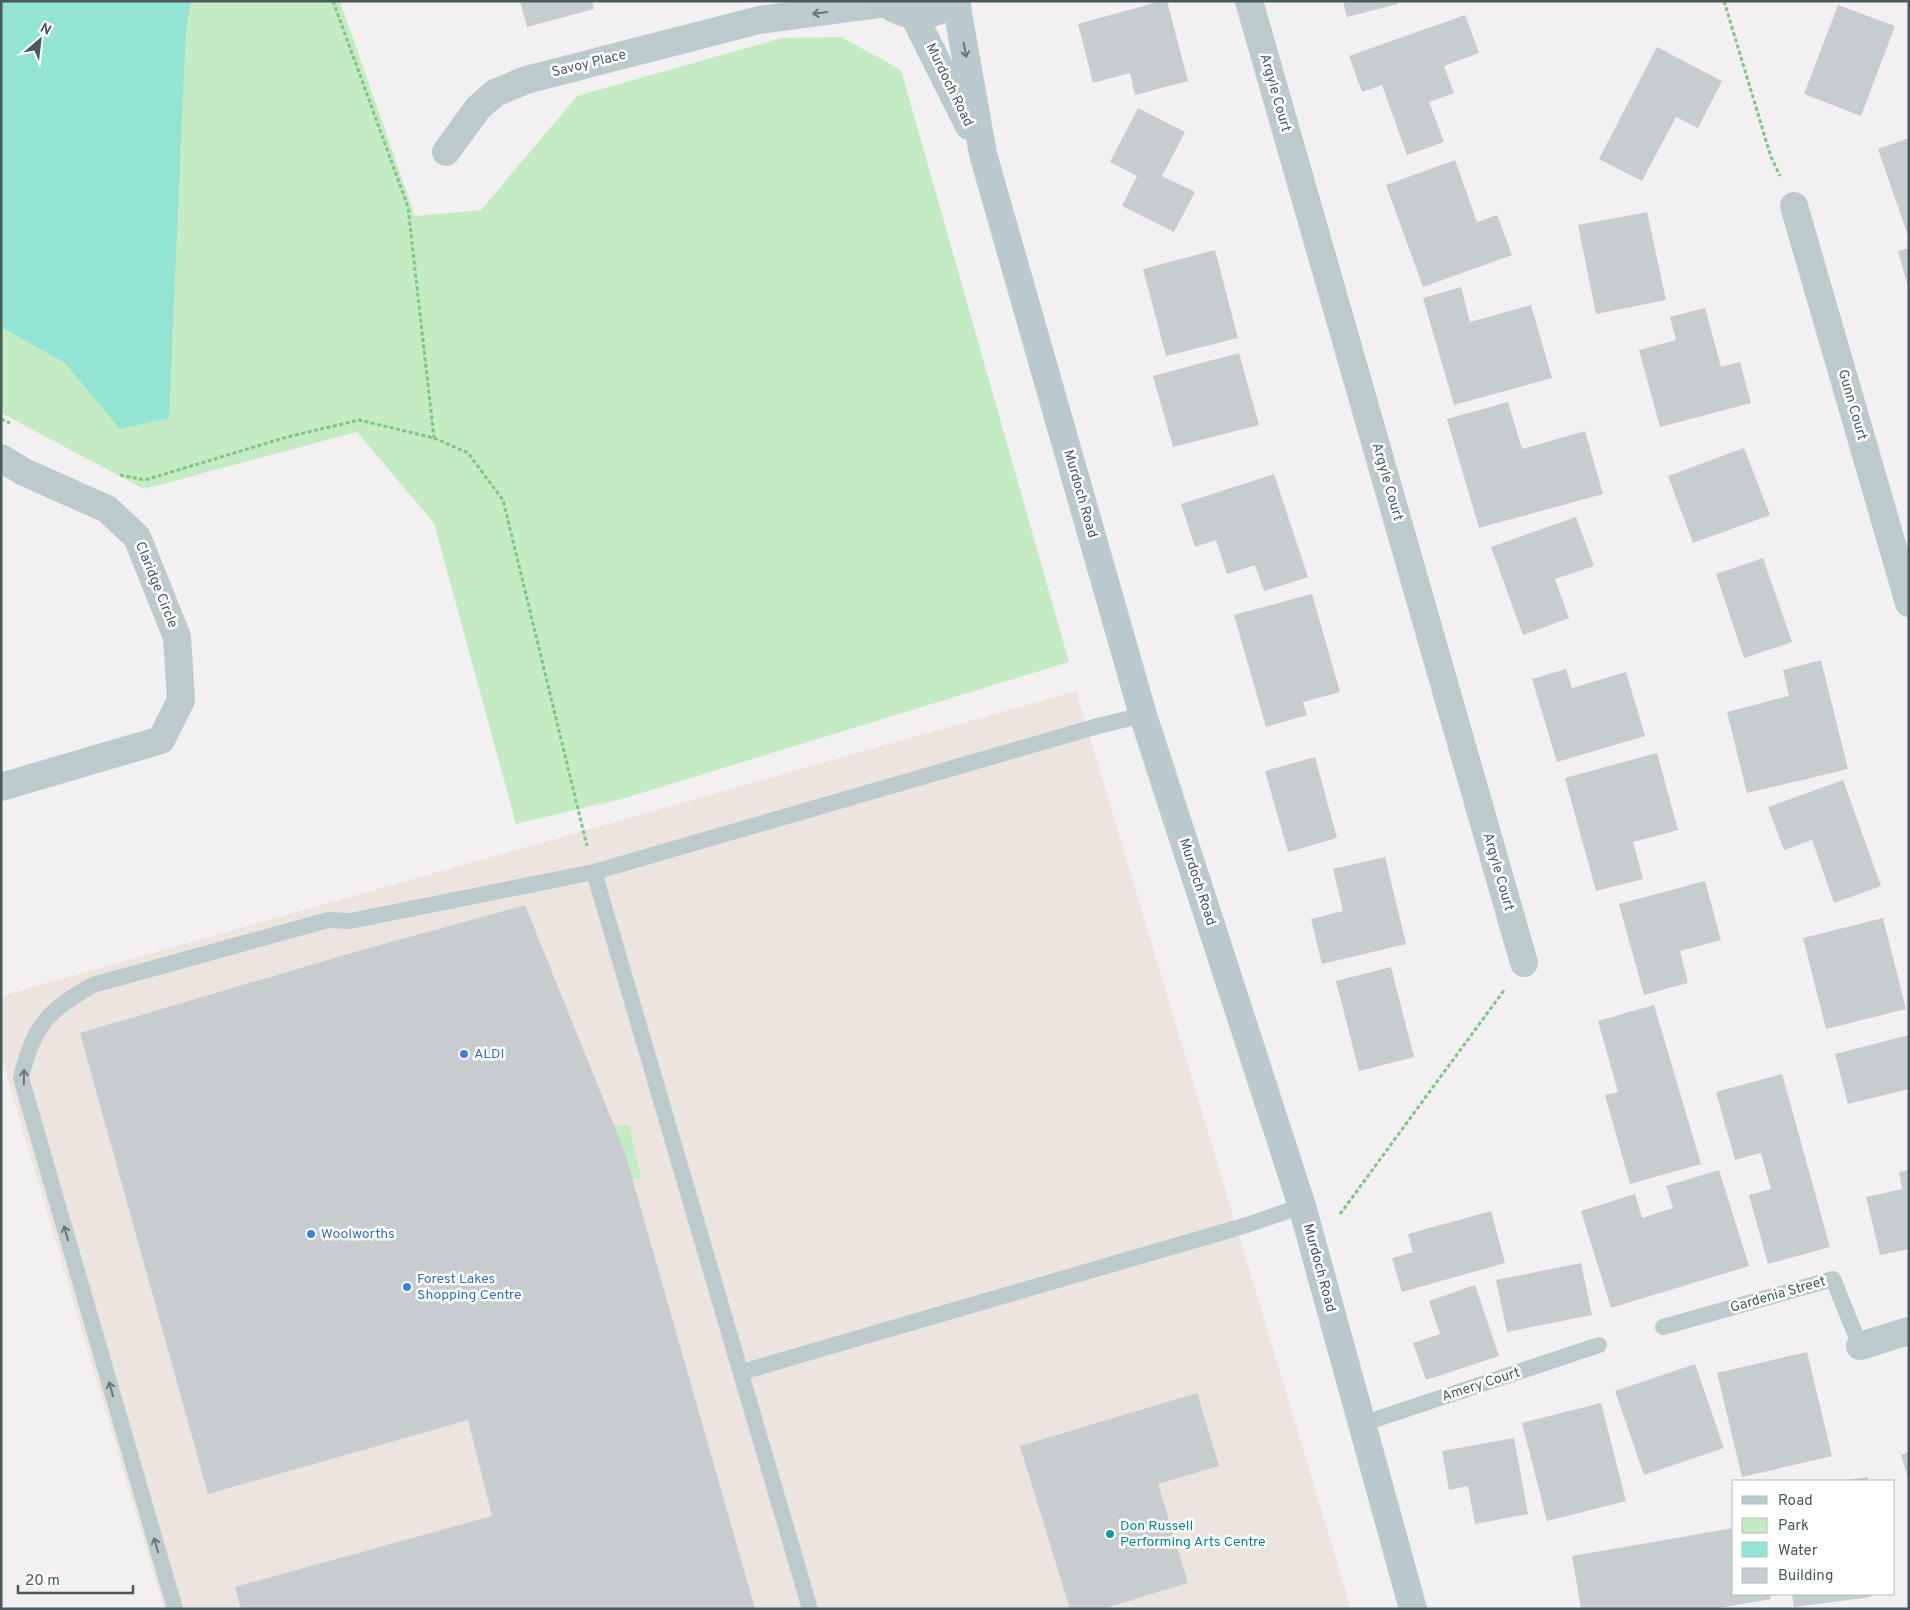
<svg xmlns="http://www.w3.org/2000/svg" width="1910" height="1610" viewBox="0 0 1910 1610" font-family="Overpass,sans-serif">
<rect width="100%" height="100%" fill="#f2f0f1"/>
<polygon fill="#ece4df" points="1076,691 1351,1609 164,1609 1,1056 1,996"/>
<g fill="#c4ebc3">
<polygon points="1,1 340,1 415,216 481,210 577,96 782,38 841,37 901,70 1069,662 625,798 516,824 434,523 357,432 144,489 1,413"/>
<polygon points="629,1125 641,1178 603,1188 588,1129"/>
</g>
<polygon fill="#94e4d3" points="1,1 191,1 186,28 169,418 120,429 65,363 1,327"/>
<g fill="#c7cdcf">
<polygon points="520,1 592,1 594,9 527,27"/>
<polygon points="1161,1 1167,1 1188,81 1135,95 1130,73 1093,83 1078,24"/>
<polygon points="1343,1 1397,1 1398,4 1347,17"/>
<polygon points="1838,5 1895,26 1861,116 1804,94"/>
<polygon points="1465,15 1479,53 1444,66 1454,93 1429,102 1444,142 1407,155 1382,85 1362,92 1349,56"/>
<polygon points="1657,47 1722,81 1698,128 1676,117 1642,181 1599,159"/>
<polygon points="1138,108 1185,132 1162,176 1195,192 1174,232 1122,206 1137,176 1110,162"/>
<polygon points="1909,138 1909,232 1907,233 1878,149"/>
<polygon points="1455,160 1477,222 1497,215 1512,255 1423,287 1386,185"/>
<polygon points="1647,212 1666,300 1596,314 1578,225"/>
<polygon points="1909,248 1909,287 1908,287 1898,251"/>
<polygon points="1215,250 1238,338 1166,356 1143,269"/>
<polygon points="1461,287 1470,322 1531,305 1552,378 1454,405 1423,298"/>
<polygon points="1705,308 1721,367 1740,362 1751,403 1660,427 1639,350 1676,340 1670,317"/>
<polygon points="1239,353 1259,425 1173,447 1153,376"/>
<polygon points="1508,402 1522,449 1585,431 1603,494 1479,528 1447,419"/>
<polygon points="1744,448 1770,515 1693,543 1668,476"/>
<polygon points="1274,474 1308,577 1264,591 1255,565 1227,574 1216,540 1195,547 1181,504"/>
<polygon points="1576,517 1594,566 1555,579 1569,618 1523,635 1491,547"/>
<polygon points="1763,558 1792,642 1744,658 1716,574"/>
<polygon points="1312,594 1340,692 1303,702 1307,715 1266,727 1234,615"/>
<polygon points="1821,660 1848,769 1747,793 1727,712 1789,696 1783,670"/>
<polygon points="1566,669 1572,688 1626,672 1645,736 1557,762 1532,679"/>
<polygon points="1657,753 1678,830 1633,842 1643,879 1596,891 1565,778"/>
<polygon points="1315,757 1337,838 1288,852 1265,771"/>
<polygon points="1843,780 1881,886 1834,903 1812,840 1784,850 1768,807"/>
<polygon points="1385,857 1406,944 1322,964 1311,919 1343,911 1333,869"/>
<polygon points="1705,881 1721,940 1680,951 1688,983 1644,995 1619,904"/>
<polygon points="525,905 625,1153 755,1609 241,1609 235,1587 492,1516 468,1420 208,1494 80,1033 351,953"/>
<polygon points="1883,918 1906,1009 1826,1029 1803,938"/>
<polygon points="1391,967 1414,1057 1359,1071 1336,981"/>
<polygon points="1654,1005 1701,1164 1630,1184 1605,1095 1618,1092 1598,1021"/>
<polygon points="1909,1035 1909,1089 1848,1104 1835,1054"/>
<polygon points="1782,1074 1830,1247 1768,1264 1749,1195 1771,1189 1761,1153 1735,1160 1716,1092"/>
<polygon points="1719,1170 1749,1266 1611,1308 1581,1211 1635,1194 1642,1218 1673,1208 1666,1186"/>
<polygon points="1909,1170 1909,1249 1880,1255 1866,1197 1902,1189 1899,1172"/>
<polygon points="1491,1211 1505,1263 1402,1292 1392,1258 1413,1252 1408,1234"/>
<polygon points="1581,1263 1592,1315 1507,1332 1496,1280"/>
<polygon points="1475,1285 1499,1356 1426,1380 1413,1343 1440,1334 1429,1301"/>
<polygon points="1807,1352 1832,1456 1742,1477 1717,1373"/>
<polygon points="1695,1364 1724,1448 1644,1475 1615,1391"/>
<polygon points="1197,1393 1219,1466 1158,1484 1188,1583 1102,1609 1070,1609 1020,1446"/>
<polygon points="1601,1403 1626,1501 1547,1521 1522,1423"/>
<polygon points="1514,1438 1528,1514 1475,1524 1468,1486 1449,1490 1442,1451"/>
<polygon points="1909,1452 1909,1478 1908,1478 1901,1455"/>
<polygon points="1868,1477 1868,1481 1847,1481 1847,1480"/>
<polygon points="1734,1528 1734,1594 1770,1594 1771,1599 1714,1609 1581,1609 1572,1556"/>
<polygon points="1792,1594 1871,1594 1871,1597 1794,1607"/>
</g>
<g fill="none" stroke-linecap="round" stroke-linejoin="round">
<g stroke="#7ec684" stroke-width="3" stroke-dasharray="4 2.5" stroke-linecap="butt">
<polyline points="333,1 408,207 434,438"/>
<polyline points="1724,1 1771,157 1780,176"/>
<polyline points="1,419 10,423"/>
<polyline points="120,475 145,480 287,437 359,420 434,438 468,453 503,500 587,846"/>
<polyline points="1340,1214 1505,989"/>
</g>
<g stroke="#bdcacb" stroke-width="16">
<polyline points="594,872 810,1609"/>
<polyline points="1663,1327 1833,1279 1860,1346"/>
<polyline points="742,1372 1247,1225 1302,1206"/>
<polyline points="1362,1424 1599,1345"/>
<path d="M175,1609l-154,-531c12,-52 26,-67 72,-93l235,-65 22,1 244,-49 504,-146 45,-11"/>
</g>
<g stroke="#bdcacb" stroke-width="28">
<polyline points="1249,1 1524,963"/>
<polyline points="446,152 478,108 495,93 526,80 759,20 886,3"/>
<polyline points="1794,206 1909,603"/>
<polyline points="1,458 24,472 107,509 137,537 177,637 181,700 161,740 1,787"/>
<polyline points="1860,1346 1909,1331"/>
</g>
<g stroke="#bacacc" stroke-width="28">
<path d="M883,1c24,20 49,17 74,0"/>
<polyline points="956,2 983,154 1143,715 1302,1206 1413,1609"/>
<polyline points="914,16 969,126"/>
</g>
</g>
<defs><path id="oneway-shaft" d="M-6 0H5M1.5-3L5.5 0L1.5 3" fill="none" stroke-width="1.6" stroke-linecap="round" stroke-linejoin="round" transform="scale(1.25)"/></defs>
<g stroke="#667677">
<use href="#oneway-shaft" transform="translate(820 13) rotate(173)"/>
<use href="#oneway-shaft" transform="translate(24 1077) rotate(-89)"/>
<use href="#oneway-shaft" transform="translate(66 1233) rotate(-106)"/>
<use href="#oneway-shaft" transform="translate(111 1389) rotate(-106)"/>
<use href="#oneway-shaft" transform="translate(156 1545) rotate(-106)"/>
</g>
<use stroke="#657677" href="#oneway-shaft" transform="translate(965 50) rotate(80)"/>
<g fill="#3f7fe0" stroke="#fff" stroke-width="2">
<circle cx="464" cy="1054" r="5"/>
<circle cx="311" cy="1234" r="5"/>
<circle cx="407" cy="1287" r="5"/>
</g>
<circle fill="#0f9aa8" stroke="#fff" stroke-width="2" cx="1110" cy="1534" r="5"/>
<g text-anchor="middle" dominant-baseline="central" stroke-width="5" stroke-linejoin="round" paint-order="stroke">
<g font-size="14" fill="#495a5b" stroke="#fff">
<text transform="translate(589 64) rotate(-14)">Savoy Place</text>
<text transform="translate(949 85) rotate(64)">Murdoch Road</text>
<text transform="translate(1275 93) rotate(74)">Argyle Court</text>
<text transform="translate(1852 405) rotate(74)">Gunn Court</text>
<text transform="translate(1387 482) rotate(74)">Argyle Court</text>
<text transform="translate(1080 494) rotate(74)">Murdoch Road</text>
<text transform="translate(156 585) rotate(68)">Claridge Circle</text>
<text transform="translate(1498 872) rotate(74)">Argyle Court</text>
<text transform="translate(1197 882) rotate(72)">Murdoch Road</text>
<text transform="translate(1319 1268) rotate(75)">Murdoch Road</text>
<text transform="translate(1778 1295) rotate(-16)">Gardenia Street</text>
<text transform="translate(1481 1385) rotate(-18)">Amery Court</text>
</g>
<g font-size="14" fill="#366cbe" stroke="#fff" text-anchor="start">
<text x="474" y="1054">ALDI</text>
<text x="321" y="1234">Woolworths</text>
<text x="417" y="1279">Forest Lakes<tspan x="417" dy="16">Shopping Centre</tspan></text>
</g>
<g font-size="14" fill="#0d838f" stroke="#fff" text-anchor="start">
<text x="1120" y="1526">Don Russell<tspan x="1120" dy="16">Performing Arts Centre</tspan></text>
</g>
</g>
<rect width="1910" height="1610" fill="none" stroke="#495a5b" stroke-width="5"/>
<rect x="1732" y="1480" width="162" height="115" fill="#ffffff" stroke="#b6bdbd"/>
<rect x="1742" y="1496" width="25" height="8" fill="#bacacc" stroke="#b6bdbd"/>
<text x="1778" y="1505" font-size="15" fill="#495a5b">Road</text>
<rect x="1742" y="1518" width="25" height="15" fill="#c4ebc3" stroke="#b6bdbd"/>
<text x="1778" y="1530" font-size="15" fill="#495a5b">Park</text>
<rect x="1742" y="1542" width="25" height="15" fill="#94e4d3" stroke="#b6bdbd"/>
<text x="1778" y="1555" font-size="15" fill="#495a5b">Water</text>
<rect x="1742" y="1568" width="25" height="15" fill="#c7cdcf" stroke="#b6bdbd"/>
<text x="1778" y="1580" font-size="15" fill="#495a5b">Building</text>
<g transform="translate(40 40) rotate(28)" stroke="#ffffff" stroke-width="4" paint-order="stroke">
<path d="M0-4L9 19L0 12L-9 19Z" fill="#495a5b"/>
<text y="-8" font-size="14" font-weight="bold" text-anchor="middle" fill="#495a5b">N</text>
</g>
<path d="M18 1585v8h115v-8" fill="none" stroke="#495a5b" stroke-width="2.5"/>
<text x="25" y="1585" font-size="15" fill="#495a5b" stroke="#ffffff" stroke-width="4" paint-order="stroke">20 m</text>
</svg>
